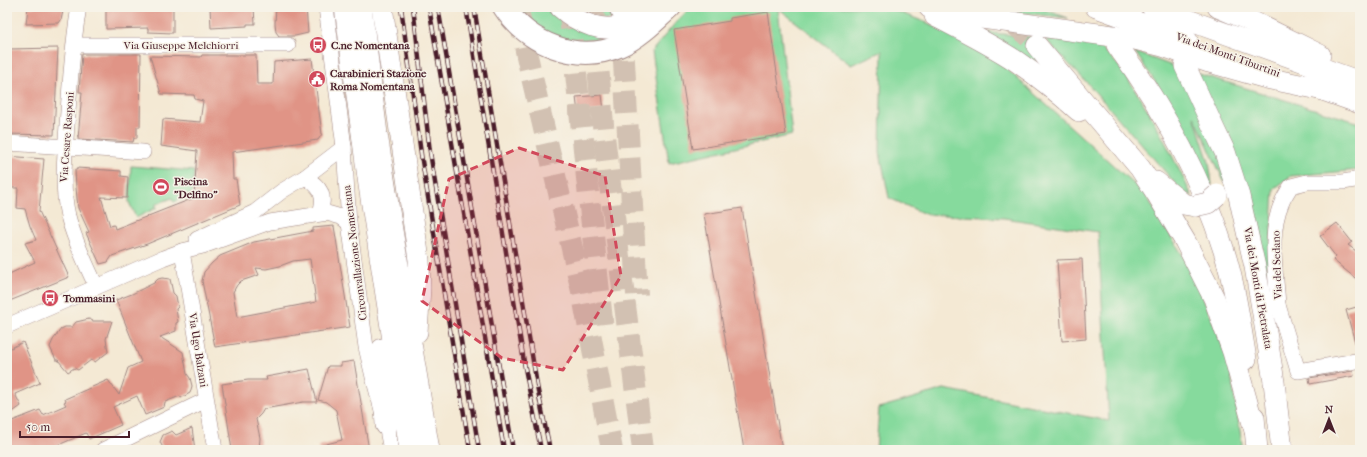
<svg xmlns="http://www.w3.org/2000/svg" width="1367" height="457" viewBox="0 0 1367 457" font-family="'IM FELL French Canon',serif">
<rect width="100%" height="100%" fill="#f7f3e8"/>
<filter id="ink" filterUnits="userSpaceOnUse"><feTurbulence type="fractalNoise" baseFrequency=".025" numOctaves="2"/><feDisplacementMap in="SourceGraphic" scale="8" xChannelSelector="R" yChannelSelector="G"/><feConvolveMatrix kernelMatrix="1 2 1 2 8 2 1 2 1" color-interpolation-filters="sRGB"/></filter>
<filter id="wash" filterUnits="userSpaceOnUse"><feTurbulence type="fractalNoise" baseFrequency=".012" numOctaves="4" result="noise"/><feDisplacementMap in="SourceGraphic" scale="16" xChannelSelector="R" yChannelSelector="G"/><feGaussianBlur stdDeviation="0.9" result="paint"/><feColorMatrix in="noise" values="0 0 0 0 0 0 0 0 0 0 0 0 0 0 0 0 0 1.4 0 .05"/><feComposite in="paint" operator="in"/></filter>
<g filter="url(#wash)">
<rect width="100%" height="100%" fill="#f4e9d4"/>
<g fill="#86da9d" stroke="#687c64">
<polygon points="517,7 549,7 564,23 619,36 584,44 560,41 524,18"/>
<polygon points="575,7 639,7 611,19 598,19"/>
<polygon points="692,7 886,7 930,24 988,52 1145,194 1193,272 1229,362 1243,450 876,450 879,408 944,389 1109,421 1098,232 1004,218 925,214 889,198 880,153 882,51 851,65 778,8 792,135 669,163 652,51 677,21"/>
<polygon points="977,7 1037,7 1068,18 989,9"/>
<polygon points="985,32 1041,38 1054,79"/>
<path d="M1045,39l54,6c6,7 13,13 19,20 30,40 52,86 74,131l-10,-5 -93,-106z"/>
<polygon points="1135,52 1170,65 1360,123 1360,170 1291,176 1274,189 1269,279 1194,116 1209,162 1212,185 1208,184 1158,86"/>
<polygon points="131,166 194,171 192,194 174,202 172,198 156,204 156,208 136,218 129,202"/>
</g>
<g id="blocks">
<g fill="#e09486" fill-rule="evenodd">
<polygon points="28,7 64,7 61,20 59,23 26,24"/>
<polygon points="106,7 173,7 173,33 148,32 148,28 106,29"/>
<polygon points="210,7 254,7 255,24 247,24 247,26 211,28"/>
<polygon points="276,7 306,7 308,33 295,36 279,36 276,32 275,23"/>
<polygon points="768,12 786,134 693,149 674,30 730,21 730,18"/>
<polygon points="58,48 54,135 7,134 8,49"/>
<polygon points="82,54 141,54 140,127 137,127 137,138 134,138 133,142 78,139 82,92 79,92"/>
<polygon points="202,55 256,55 257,84 273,84 274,62 312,59 322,134 318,140 232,152 233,179 236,179 240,205 147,244 112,256 108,262 100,264 86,233 89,232 78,208 76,188 75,169 77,170 77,168 121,171 121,176 128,177 127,198 101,197 110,226 114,225 115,229 194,198 197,151 161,146 163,119 200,122 203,101 195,99 194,95 161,94 150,56 201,57"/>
<polygon points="602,95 604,110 578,113 576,97"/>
<polygon points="7,156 44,159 39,211 69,277 7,302 7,275 35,262 25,243 36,240 30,226 25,209 17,208 18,188 7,188"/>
<polygon points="742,208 782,450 744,450 704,214"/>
<polygon points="1337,223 1352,242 1348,245 1360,254 1360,282 1333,260 1336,257 1320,236"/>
<path d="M334,226l16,101 -135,20 -13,-66 2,-9 8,-9 8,-7 34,-14 59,-11v-3zM310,259l6,43 -79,15 -4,-25 4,-7 4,-4 18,-6 -3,-7 10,1 14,-3 13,-5z"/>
<polygon points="1082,259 1086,339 1062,341 1057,260"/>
<polygon points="162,278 170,279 173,293 176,296 178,307 176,309 178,322 176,323 176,331 160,337 183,352 187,374 190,378 192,386 190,393 181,398 180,396 165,402 164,407 145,415 137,396 113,407 121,425 89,439 86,433 56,446 58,450 7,450 7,423 40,410 43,415 66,405 64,402 66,401 65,399 108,380 119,395 128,368 141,362 116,300 132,294 154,283 158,279"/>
<polygon points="1360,306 1360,346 1356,346 1346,310"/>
<polygon points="89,319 93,321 112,321 106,339 108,352 95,362 91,360 78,370 74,368 68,372 58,360 56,360 50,347 53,340 61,329 65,327 72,327 76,322"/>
<polygon points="23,342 40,383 15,394 21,406 7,416 7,350"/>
<polygon points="354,361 369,450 320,450 319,446 342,440 336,410 326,402 318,400 328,366 341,366 341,363"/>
<polygon points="309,369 317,402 303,402 264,409 261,414 256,419 260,438 259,450 232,450 222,384 248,380 267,380 266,377"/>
<polygon points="1353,371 1354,376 1310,384 1309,378"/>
<polygon points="192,428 195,450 164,450 160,442 163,435 172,431 176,435"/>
</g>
</g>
</g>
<g filter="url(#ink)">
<use href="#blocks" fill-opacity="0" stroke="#9f8480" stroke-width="1"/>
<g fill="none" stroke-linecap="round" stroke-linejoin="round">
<path stroke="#d2c1b2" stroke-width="21" stroke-dasharray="21 10" stroke-linecap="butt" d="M987,7c19,10 35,23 50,39"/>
<g stroke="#d2c1b2" stroke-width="22" stroke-dasharray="22 11" stroke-linecap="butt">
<polyline points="569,7 603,330"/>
<polyline points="593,7 604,136 643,450"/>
<polyline points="519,14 527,56 582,291 612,450"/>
<polyline points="622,26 637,295"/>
</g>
<g stroke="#9f8480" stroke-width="16">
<g id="street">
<path d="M79,7c-7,39 -9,79 -12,118 -2,31 -6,60 1,91 6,24 18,48 28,70"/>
<polyline points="326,7 344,147 349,223 366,347 373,377 386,425 391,450"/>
<polyline points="74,45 288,45"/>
<polyline points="7,143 143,152"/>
<path d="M305,177c16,10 21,18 15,36"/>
<polyline points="197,239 255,212 282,191 305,177 344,147"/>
<polyline points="182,251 215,450"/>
<polyline points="1278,305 1298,371 1356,361"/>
<path d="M1262,308l16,-3c-2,-33 -10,-72 4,-103 2,-5 6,-11 9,-16l16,-4h36l17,-3"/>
<polyline points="7,326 163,258 182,251 203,246 270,222 327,213 341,217 349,223"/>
<polyline points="103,450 206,400"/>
</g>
</g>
<g stroke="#9f8480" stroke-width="22">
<g id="secondary">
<polyline points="345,7 369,185 410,450"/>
<polyline points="361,7 377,134 392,230 429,450"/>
<polyline points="382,7 419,260 420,288 417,332"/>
<path d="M560,7c18,16 44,28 67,17 10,-4 18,-11 27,-17"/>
<polyline points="929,7 974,17 1135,39 1163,46 1209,62 1266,78 1319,89"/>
<polyline points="1096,7 1187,40"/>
<polyline points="1152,7 1360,82"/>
<polyline points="1218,7 1249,20 1320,55"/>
<path d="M935,16c27,14 55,28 81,45 22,15 43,32 63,50"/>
<path d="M1117,45c46,63 84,131 107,206 11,35 16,72 22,108"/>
<polyline points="1037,46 1140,168 1157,194 1185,241 1214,298 1233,352 1255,431"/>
<polyline points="1185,66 1215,131 1225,152 1239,196 1255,267 1265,326 1274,382 1282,450"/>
<polyline points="1306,84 1360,103"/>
<polyline points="1156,182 1183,204 1195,206"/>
<polyline points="382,349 386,425"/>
<polyline points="1254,417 1257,450"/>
</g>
</g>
<g stroke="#9f8480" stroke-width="24">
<g id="highway">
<path d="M504,7c24,37 74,57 115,39 19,-8 36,-25 51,-39"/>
<polyline points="621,9 622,7"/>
</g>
</g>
<use href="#street" stroke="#fff" stroke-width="15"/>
<use href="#secondary" stroke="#fff" stroke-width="21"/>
<use href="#highway" stroke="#fff" stroke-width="22"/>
<g stroke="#4a1f2b" stroke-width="4.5">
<g id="rail">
<polyline points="401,7 422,161 470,450"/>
<polyline points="413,7 430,152 479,450"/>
<polyline points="429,7 504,450"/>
<polyline points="438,7 513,450"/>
<polyline points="466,7 525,368 541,450"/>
<polyline points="474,7 538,391 550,450"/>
</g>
</g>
<use href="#rail" stroke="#f7f3e8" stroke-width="3" stroke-dasharray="9" stroke-linecap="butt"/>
<g stroke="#9f8480" stroke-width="22" stroke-linecap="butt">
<polyline id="secondary-bridge" points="1195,206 1208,203 1217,195"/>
</g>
<use href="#secondary-bridge" stroke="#fff" stroke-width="21"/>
</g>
</g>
<path fill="#d1495b" fill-opacity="0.2" stroke="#d1495b" stroke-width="3" stroke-dasharray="8 5" stroke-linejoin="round" d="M519,148l86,28 16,100 -58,94 -61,-12 -80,-57 27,-122z"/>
<defs>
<g id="bus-disc" transform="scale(0.9)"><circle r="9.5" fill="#d1495b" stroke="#f7f3e8"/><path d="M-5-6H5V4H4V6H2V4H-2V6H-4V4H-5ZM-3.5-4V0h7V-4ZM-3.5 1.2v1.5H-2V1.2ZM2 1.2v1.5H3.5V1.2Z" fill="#fff"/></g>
<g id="civic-disc" transform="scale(0.9)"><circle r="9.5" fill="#d1495b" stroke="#f7f3e8"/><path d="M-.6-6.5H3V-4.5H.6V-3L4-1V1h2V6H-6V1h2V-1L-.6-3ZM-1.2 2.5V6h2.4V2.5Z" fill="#fff"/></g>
<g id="stadium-disc" transform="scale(0.9)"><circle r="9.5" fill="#d1495b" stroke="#f7f3e8"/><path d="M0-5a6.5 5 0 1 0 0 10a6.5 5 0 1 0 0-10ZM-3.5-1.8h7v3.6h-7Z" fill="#fff"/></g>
</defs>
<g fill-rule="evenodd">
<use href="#bus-disc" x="318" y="45"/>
<use href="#civic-disc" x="317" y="79"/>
<use href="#stadium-disc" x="161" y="187"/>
<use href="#bus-disc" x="50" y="298"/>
</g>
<g text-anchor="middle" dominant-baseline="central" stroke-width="3" stroke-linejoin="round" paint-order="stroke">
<g font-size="11" fill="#4a1f2b" stroke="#f7f3e8">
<text x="181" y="45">Via Giuseppe Melchiorri</text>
<text transform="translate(1228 55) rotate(20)">Via dei Monti Tiburtini</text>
<text transform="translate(67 137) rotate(-86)">Via Cesare Rasponi</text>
<text transform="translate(355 253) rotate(-97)">Circonvallazione Nomentana</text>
<text transform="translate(1277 265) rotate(-92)">Via del Sedano</text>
<text transform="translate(1258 288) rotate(80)">Via dei Monti di Pietralata</text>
<text transform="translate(198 350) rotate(81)">Via Ugo Balzani</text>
</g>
<g font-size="11" font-weight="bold" fill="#4a1f2b" stroke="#f7f3e8" text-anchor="start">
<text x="331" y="45">C.ne Nomentana</text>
<text x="330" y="73">Carabinieri Stazione<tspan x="330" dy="13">Roma Nomentana</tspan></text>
<text x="174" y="181">Piscina<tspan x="174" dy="13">"Delfino"</tspan></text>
<text x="63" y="298">Tommasini</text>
</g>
</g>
<rect width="1367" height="457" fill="none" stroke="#f7f3e8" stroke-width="24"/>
<g transform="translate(1329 419)" stroke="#f7f3e8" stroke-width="3" paint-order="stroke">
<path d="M0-3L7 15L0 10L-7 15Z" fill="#4a1f2b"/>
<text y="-6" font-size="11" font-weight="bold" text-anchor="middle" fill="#4a1f2b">N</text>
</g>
<path d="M20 431v6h109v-6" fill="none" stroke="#4a1f2b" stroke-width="2"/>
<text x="26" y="431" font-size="12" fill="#4a1f2b" stroke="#f7f3e8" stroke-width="3" paint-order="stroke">50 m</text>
</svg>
